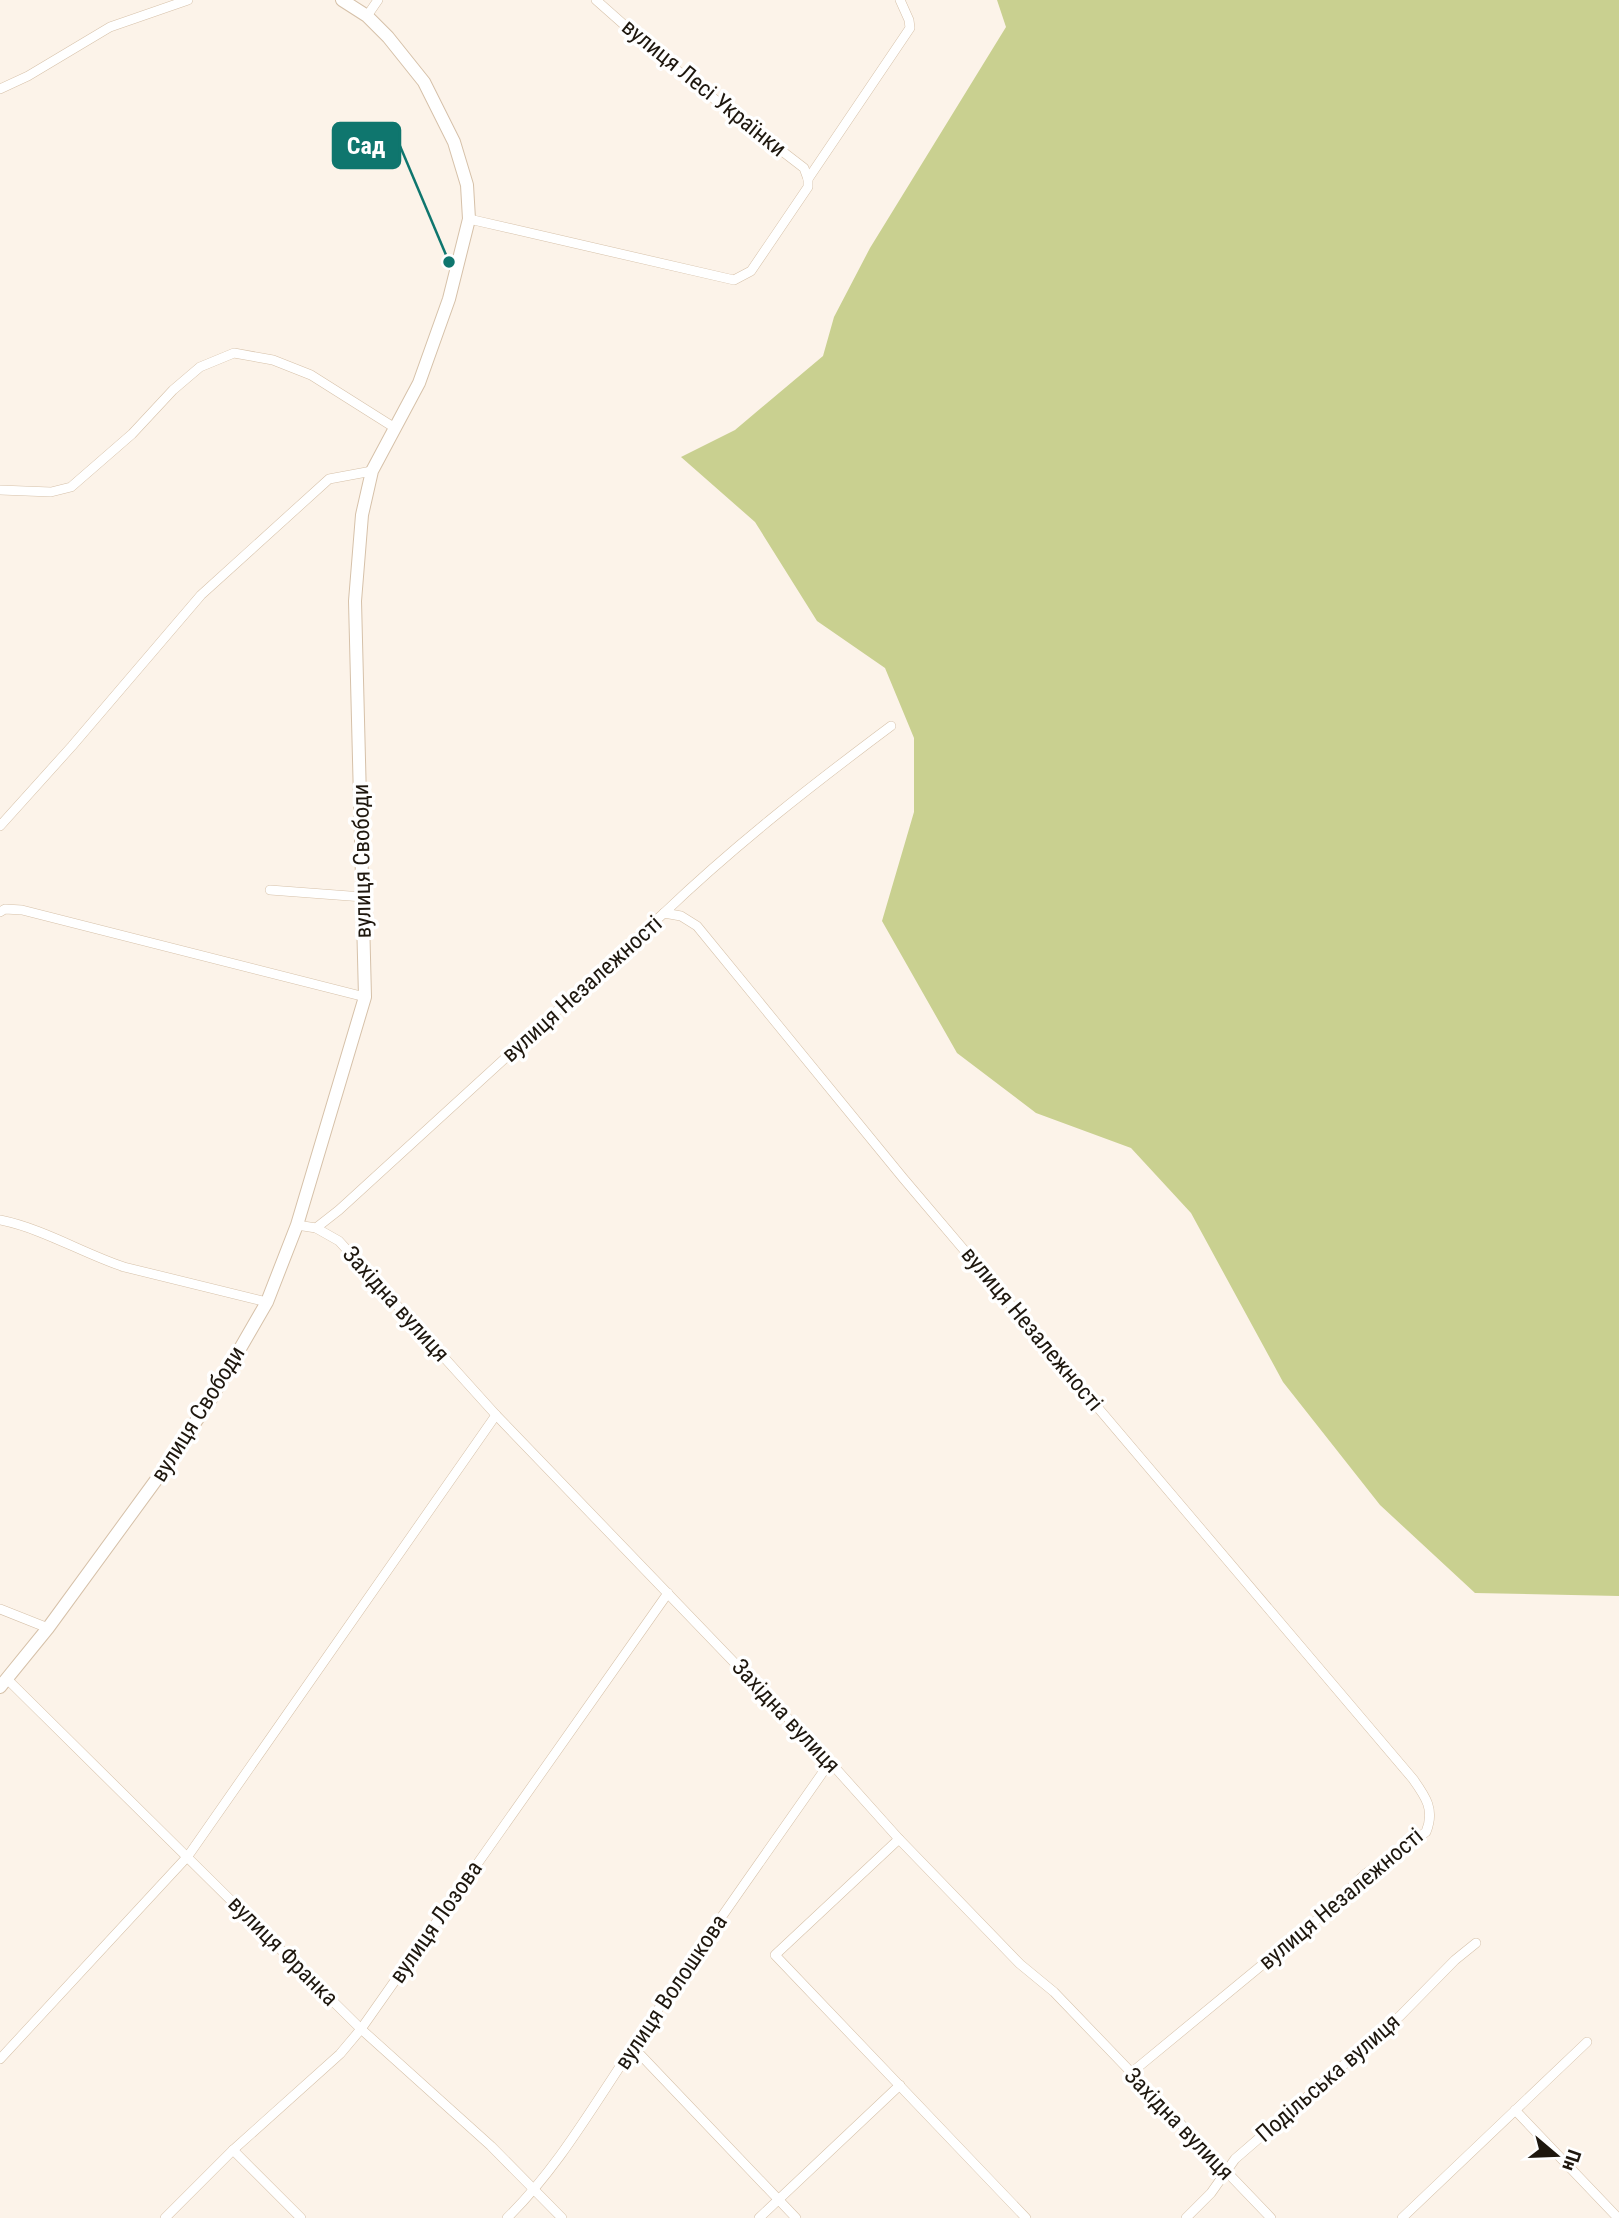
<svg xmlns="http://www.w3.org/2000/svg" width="1619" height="2218" viewBox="0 0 1619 2218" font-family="'Roboto Condensed',sans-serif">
<rect width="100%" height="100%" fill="#fcf3e9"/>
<polygon fill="#c9d090" points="997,0 1619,0 1619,1596 1475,1593 1380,1505 1283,1382 1191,1213 1131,1148 1036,1113 957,1053 882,921 914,812 914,738 885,668 817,621 755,522 681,457 735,430 823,356 834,317 870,248 1006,27"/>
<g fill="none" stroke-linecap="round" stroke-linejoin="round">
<g stroke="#d6c1a9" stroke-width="10">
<g id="street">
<polyline points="596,0 665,61 804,168 808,179"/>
<polyline points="367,16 378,0"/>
<polyline points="0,89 28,76 110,27 188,0"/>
<polyline points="469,219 734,280 751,271 808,187 808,179 910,28 909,20 900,0"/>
<polyline points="0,490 51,492 71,487 132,434 173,390 200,367 234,353 273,360 311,375 395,428"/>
<polyline points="0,826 72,746 201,595 329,479 372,471"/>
<polyline points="270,890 363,897"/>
<polyline points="0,912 5,909 22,910 365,997"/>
<path d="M664,913c71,-68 148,-128 227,-187"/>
<path d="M0,1220c44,9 82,33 124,47l143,35"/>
<polyline points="297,1225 316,1228 339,1241 496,1415 830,1762 899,1839 1020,1964 1054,1992 1271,2218"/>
<path d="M316,1228l23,-18 325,-297 17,3 16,10 206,252 510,601c13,18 22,31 13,53l-61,42 -40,39 -194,160"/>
<polyline points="0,1609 48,1628"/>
<polyline points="7,1679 361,2029 491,2146 562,2218"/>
<polyline points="899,1839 775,1955 1026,2218"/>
<polyline points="633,2047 796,2218"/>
<polyline points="0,2059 188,1856 496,1415"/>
<polyline points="1515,2110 1618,2218"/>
<polyline points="233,2150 301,2218"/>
<polyline points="165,2218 233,2150 340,2054 361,2029 668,1593"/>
<path d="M507,2218c51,-50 86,-112 126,-171 63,-96 131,-190 197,-285"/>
<polyline points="759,2218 900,2085"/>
<polyline points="1186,2218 1211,2193 1235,2159 1400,2016 1455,1960 1476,1943"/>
<polyline points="1402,2218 1587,2042"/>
</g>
</g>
<g stroke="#d6c1a9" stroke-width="14">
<polyline id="secondary" points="0,1687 48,1628 159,1476 211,1399 267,1302 297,1225 365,997 355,601 362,515 372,471 419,383 449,299 469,219 467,185 454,142 424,82 388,37 367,16 342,0"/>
</g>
<use href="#street" stroke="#fff" stroke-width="9"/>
<use href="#secondary" stroke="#fff" stroke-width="12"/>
</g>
<g text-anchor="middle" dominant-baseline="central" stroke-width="7" stroke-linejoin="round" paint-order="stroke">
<g font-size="23" fill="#1e170e" stroke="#fff">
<text transform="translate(704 88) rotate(39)">вулиця Лесі Українки</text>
<text transform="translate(362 861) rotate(-91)">вулиця Свободи</text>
<text transform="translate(582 989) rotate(-42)">вулиця Незалежності</text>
<text transform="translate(396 1304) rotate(48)">Західна вулиця</text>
<text transform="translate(1032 1329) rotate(50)">вулиця Незалежності</text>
<text transform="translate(198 1414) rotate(-58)">вулиця Свободи</text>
<text transform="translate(786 1716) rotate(47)">Західна вулиця</text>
<text transform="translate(1341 1899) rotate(-40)">вулиця Незалежності</text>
<text transform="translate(436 1922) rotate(-55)">вулиця Лозова</text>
<text transform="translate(283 1951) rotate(45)">вулиця Франка</text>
<text transform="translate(671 1992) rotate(-56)">вулиця Волошкова</text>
<text transform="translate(1328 2078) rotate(-41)">Подільська вулиця</text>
<text transform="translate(1179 2124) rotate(46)">Західна вулиця</text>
</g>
</g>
<path fill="none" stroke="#0f766e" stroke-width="2.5" d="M449 262L400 146"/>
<circle fill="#0f766e" stroke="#fff" stroke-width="2.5" cx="449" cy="262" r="7"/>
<rect fill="#0f766e" stroke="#0f766e" stroke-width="2.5" x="333" y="123" width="67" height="45" rx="7"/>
<g font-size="24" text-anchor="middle" font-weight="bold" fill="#fff">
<text x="366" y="154">Сад</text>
</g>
<g transform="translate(1556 2155) rotate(109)" stroke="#ffffff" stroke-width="5" paint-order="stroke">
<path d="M0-5L12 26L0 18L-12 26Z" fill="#1e170e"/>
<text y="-10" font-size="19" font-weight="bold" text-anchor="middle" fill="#1e170e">Пн</text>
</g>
</svg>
